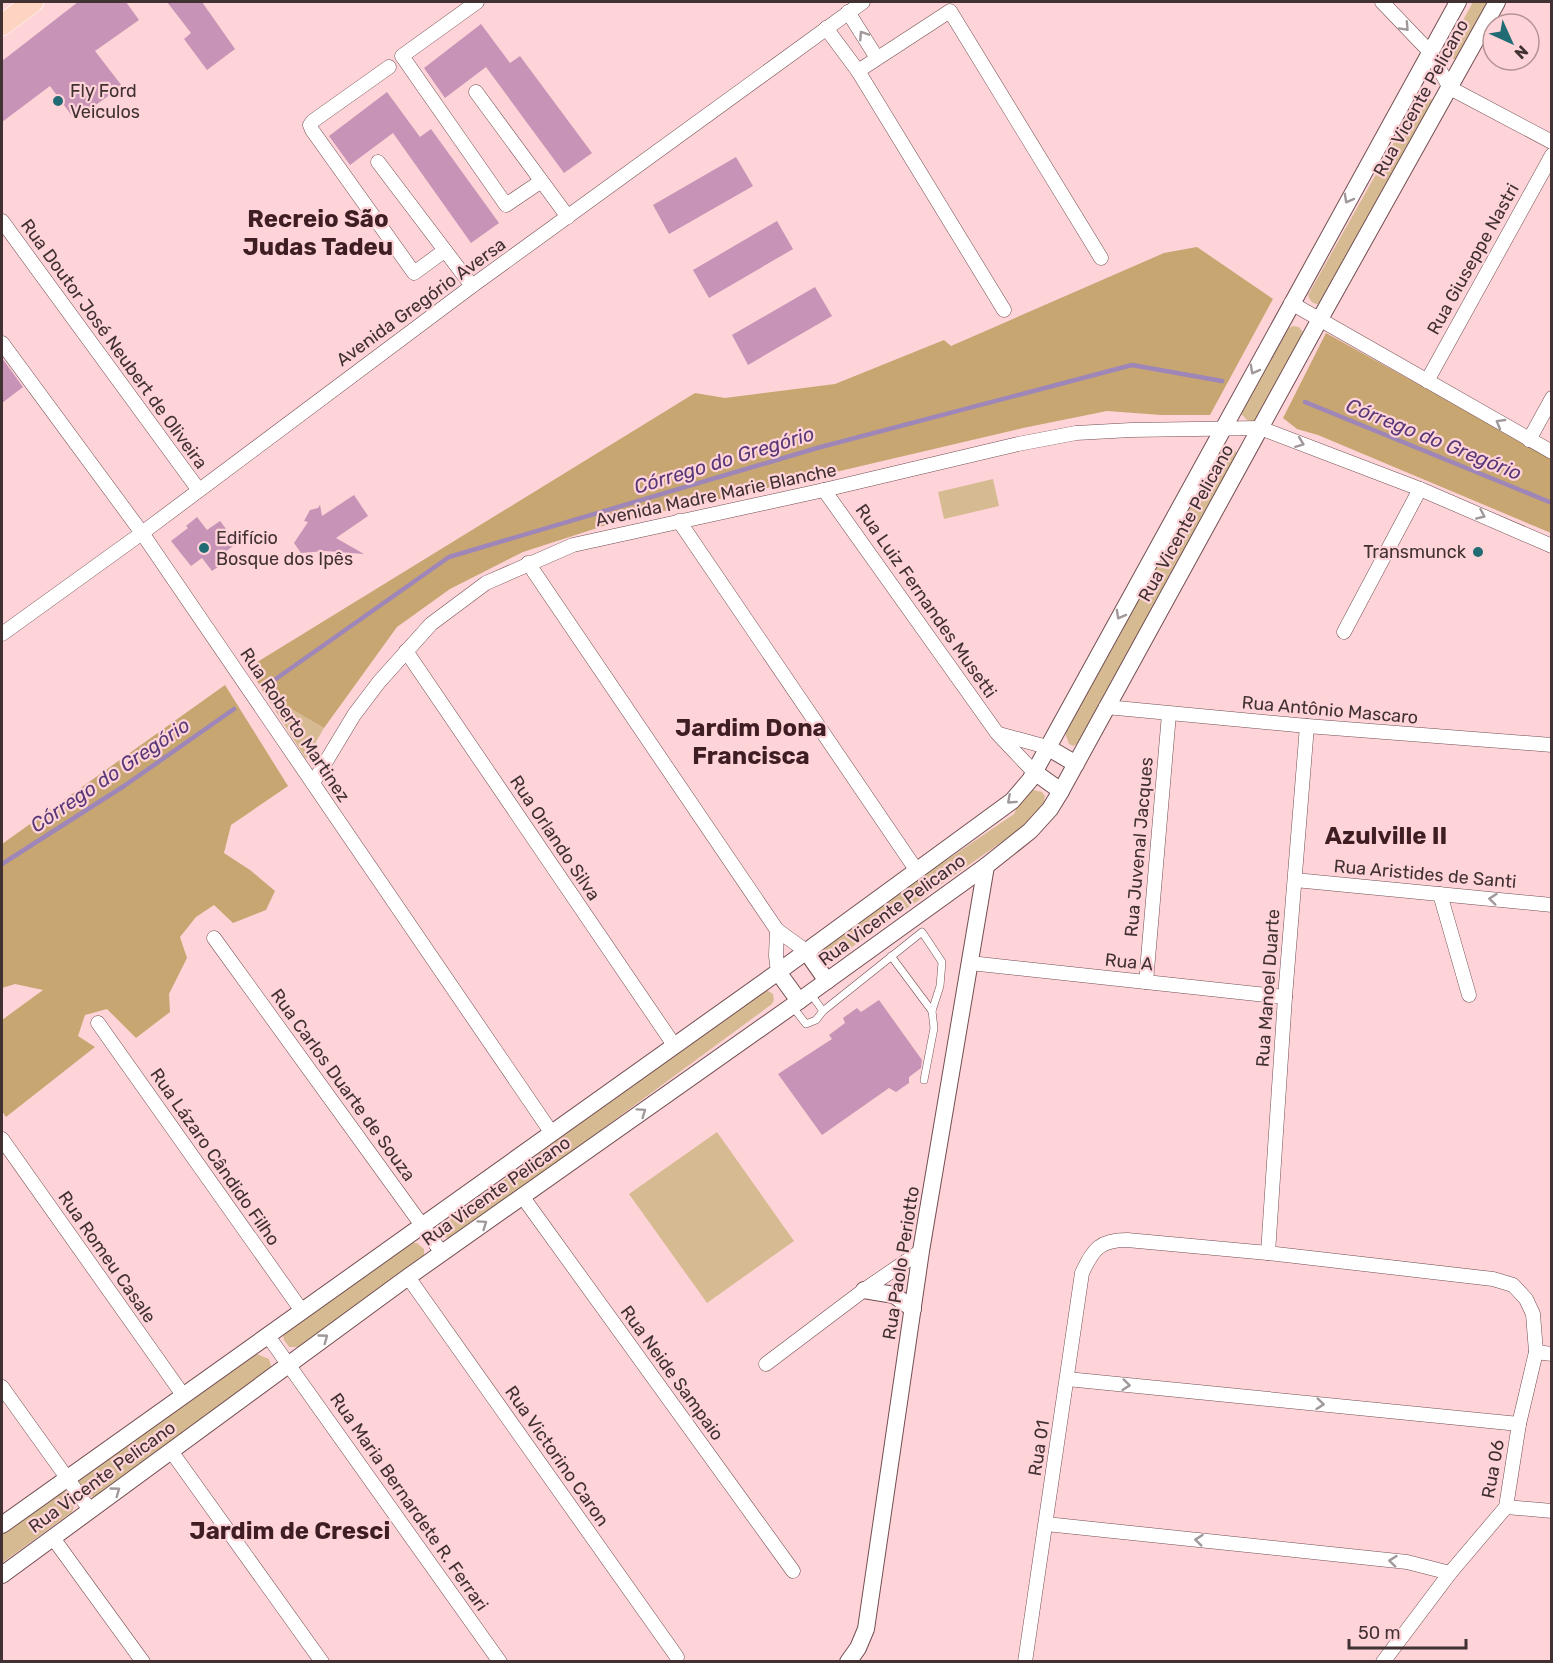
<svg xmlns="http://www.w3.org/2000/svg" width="1553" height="1663" viewBox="0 0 1553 1663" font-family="Rubik,sans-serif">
<rect width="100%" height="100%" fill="#ffd4d8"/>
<g fill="#d6bb92">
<polygon points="1473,2 1493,2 1457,60 1448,57 1446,51"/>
<path d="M1427,99l7,1 -112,204c-8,1 -12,-2 -14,-9l108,-192z"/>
<polygon points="1293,326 1299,327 1305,335 1255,422 1247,420 1241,414 1242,410 1289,328"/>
<polygon points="1226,448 1235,451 1238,454 1079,743 1073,746 1069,744 1065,733 1222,449"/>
<polygon points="993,479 999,506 944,519 938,492"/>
<polygon points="264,693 324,728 306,759"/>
<polygon points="1030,789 1042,792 1045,796 1043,806 1026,825 829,963 825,965 817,960 817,950 821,946 1014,814 1018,805"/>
<polygon points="761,989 765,989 773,994 774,1000 772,1004 457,1236 447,1238 441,1233 443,1225"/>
<polygon points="717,1132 794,1241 707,1303 629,1194"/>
<polygon points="411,1243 417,1243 424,1249 424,1257 299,1347 289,1347 284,1340 283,1336 285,1332"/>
<polygon points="257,1354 269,1359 271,1366 269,1370 96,1497 86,1496 77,1481 79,1478"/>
<path d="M60,1490h4c9,5 12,13 8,22l-70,51v-29z"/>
</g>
<g fill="#c7a672">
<polygon points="1197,247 1273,299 1210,415 1161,415 1107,411 1023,428 742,494 622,520 523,552 450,589 397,627 324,728 264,693 249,667 695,393 725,398 835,384 944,340 951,346 1164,253"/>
<polygon points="1326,333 1551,458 1551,533 1318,435 1297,429 1283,418"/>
<polygon points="225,685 288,786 231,825 224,853 250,870 275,891 266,910 233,923 214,905 196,917 180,937 187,958 169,994 170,1012 136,1038 107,1009 85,1015 78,1036 95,1047 6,1117 2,1111 2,1020 43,990 15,984 2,988 2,844"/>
</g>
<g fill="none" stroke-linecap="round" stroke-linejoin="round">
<g stroke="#9e86b9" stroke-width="4.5">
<polyline points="1305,402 1552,503"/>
<polyline points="270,683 449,557 817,448 1132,365 1222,381"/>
<polyline points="2,864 124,786 234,709"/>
</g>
</g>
<g fill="#c793b6">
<polygon points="78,2 126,2 139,20 95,51 122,86 75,120 50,86 2,122 2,61"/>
<polygon points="167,2 202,2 235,49 207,70 184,39 191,33"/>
<polygon points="481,24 510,63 520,56 592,153 564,173 486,67 445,98 424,68"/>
<polygon points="387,92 420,137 431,129 499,223 471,243 393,133 350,165 329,136"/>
<polygon points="736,157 753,186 669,234 653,205"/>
<polygon points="777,221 793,249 709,298 693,270"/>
<polygon points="815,287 832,316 748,365 732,335"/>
<polygon points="2,358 23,387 2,403"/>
<polygon points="354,495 368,516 336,538 364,554 325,551 301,553 294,543 308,522 304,521 310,510 318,508 320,505 322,516"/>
<polygon points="197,517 207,530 220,521 237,543 224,553 229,559 212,571 202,558 191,566 171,541 188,528 186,526"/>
<polygon points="879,1000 922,1060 921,1068 909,1077 909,1083 896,1092 889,1088 822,1135 778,1074 832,1039 829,1035 845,1023 843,1018 857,1008 861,1012"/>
</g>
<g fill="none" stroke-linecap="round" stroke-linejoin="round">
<g stroke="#724e52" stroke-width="8">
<g id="service">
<polyline points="891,956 932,1011 934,1028 924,1080"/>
<polyline points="810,993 823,1011 922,932 942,962 940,986 932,1011"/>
<polyline points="792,1006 806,1024 816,1020 823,1011"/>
</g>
</g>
<g stroke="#724e52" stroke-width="15">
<g id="minor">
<polyline points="477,2 402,56 506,205 540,182"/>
<polyline points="1382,2 1429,51 1450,88 1552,142"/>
<polyline points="848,12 877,58"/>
<polyline points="826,28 858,71 1004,310"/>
<polyline points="389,67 313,121 310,125 312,130 414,273 444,251"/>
<polyline points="858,71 950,11 1101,258"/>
<polyline points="476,92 568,217"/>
<polyline points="378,162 472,286"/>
<polyline points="2,221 198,489"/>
<polyline points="1291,303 1552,452"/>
<polyline points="2,343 142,533 551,1132"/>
<polyline points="1427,381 1552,155"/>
<polyline points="1529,440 1552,398"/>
<polyline points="824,490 997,733 1033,771"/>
<polyline points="679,521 917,871"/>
<polyline points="528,563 777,930 806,951"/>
<polyline points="1344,632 1420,489"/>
<polyline points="2,634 142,533 472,286 863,2"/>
<polyline points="406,651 674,1045"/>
<polyline points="1106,707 1307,726 1552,745"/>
<polyline points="999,734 1047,747"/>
<polyline points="313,783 354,715 379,682 431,624 486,583 573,545 824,490 1018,444 1076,433 1131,430 1260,428 1420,489 1552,546"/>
<polyline points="1295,880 1552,905"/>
<polyline points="1440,894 1469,995"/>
<polyline points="777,930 776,956 778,972"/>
<polyline points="214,938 442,1253"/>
<polyline points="970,963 1285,997"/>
<polyline points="1146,982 1169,714"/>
<polyline points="98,1023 302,1311"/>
<polyline points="2,1139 183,1395"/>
<polyline points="522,1196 793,1571"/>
<polyline points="1268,1253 1285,997 1307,726"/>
<polyline points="408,1277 677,1657"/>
<polyline points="268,1336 500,1662"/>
<polyline points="1536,1352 1552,1354"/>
<polyline points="766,1364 864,1290 921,1251"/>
<polyline points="1067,1379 1519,1424"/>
<polyline points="2,1387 90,1510"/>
<polyline points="171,1451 322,1662"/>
<polyline points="1506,1507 1552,1511"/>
<polyline points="1046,1524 1407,1562 1450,1573"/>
<polyline points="53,1538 143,1662"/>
<path d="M1025,1662l57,-389c11,-24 18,-33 45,-33l141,13 225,26 20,6 13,14 7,15 3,38 -17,72 -13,83 -56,66 -67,89"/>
</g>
</g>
<g stroke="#724e52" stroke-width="18">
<g id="tertiary">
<polyline points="1047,747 1076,764"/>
<polyline points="1033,771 1061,791"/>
<polyline points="806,951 827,981"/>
<polyline points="778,972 799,1001"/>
<polyline points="864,1290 894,1295 913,1309"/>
<polyline points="2,1525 778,972 1012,801 1030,780 1458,2"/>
<polyline points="2,1575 408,1277 792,1006 986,866 1030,831 1050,809 1061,791 1320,319 1497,2"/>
<polyline points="848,1662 858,1648 866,1629 921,1251 986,866"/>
</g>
</g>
<g stroke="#fff" stroke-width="22">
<polyline id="primary" points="2,25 33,2"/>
</g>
<use href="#service" stroke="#fff" stroke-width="7"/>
<use href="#minor" stroke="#fff" stroke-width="14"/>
<use href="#tertiary" stroke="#fff" stroke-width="16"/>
<use href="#primary" stroke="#fdd4c2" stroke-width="21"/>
</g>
<defs><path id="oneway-chevron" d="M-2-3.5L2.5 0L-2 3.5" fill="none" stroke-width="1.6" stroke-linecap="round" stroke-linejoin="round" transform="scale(1.5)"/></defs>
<g stroke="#a09899">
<use href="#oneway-chevron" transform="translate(1405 27) rotate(47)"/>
<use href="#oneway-chevron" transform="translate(863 35) rotate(-123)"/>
<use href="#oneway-chevron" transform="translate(1348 199) rotate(119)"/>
<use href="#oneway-chevron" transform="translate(1254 370) rotate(119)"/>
<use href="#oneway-chevron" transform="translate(1500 423) rotate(-150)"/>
<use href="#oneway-chevron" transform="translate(1300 443) rotate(21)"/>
<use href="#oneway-chevron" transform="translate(1481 515) rotate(24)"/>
<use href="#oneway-chevron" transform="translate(1120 615) rotate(119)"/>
<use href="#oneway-chevron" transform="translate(1011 800) rotate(138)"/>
<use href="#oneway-chevron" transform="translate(1493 899) rotate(-174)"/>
<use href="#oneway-chevron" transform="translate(642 1112) rotate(-35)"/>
<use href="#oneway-chevron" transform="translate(483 1224) rotate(-35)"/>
<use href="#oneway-chevron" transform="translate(324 1338) rotate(-36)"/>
<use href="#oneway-chevron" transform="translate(1126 1385) rotate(6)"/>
<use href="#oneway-chevron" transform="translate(1320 1404) rotate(6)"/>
<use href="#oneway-chevron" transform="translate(116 1491) rotate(-36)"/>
<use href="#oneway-chevron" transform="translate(1199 1540) rotate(-174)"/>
<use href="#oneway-chevron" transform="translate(1393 1561) rotate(-174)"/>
</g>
<g fill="#216c74" stroke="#ffd4d8" stroke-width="2">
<circle cx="58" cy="101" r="6"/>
<circle cx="204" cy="548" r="6"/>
<circle cx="1478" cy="552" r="6"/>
</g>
<g text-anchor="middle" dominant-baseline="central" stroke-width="4.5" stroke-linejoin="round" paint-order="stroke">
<g font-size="18" fill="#413133" stroke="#ffd4d8" text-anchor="start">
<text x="70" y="91">Fly Ford<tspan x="70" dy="21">Veiculos</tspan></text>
<text x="216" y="538">Edifício<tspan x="216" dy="21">Bosque dos Ipês</tspan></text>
<text x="1466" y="552" text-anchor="end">Transmunck</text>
</g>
<g font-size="18" fill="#413133" stroke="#ffd4d8">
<text transform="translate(1421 98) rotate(-61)">Rua Vicente Pelicano</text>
<text transform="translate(1473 259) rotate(-61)">Rua Giuseppe Nastri</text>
<text transform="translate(421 302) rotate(-36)">Avenida Gregório Aversa</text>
<text transform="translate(114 344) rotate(54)">Rua Doutor José Neubert de Oliveira</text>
<text transform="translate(716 495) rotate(-12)">Avenida Madre Marie Blanche</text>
<text transform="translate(1186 523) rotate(-61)">Rua Vicente Pelicano</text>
<text transform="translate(926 601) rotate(55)">Rua Luiz Fernandes Musetti</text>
<text transform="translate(1330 710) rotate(5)">Rua Antônio Mascaro</text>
<text transform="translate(295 725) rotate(56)">Rua Roberto Martinez</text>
<text transform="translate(555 838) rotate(56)">Rua Orlando Silva</text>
<text transform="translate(1139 847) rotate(-85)">Rua Juvenal Jacques</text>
<text transform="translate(1425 874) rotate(5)">Rua Aristides de Santi</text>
<text transform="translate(892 910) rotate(-36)">Rua Vicente Pelicano</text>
<text transform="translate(1129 962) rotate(6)">Rua A</text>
<text transform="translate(1268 988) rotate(-86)">Rua Manoel Duarte</text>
<text transform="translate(343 1085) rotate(54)">Rua Carlos Duarte de Souza</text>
<text transform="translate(215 1157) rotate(55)">Rua Lázaro Cândido Filho</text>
<text transform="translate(496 1191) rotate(-35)">Rua Vicente Pelicano</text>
<text transform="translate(107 1257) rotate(55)">Rua Romeu Casale</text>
<text transform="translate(901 1263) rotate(-81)">Rua Paolo Periotto</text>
<text transform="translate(672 1373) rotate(54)">Rua Neide Sampaio</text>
<text transform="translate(1039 1448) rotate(-81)">Rua 01</text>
<text transform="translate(557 1456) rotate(55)">Rua Victorino Caron</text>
<text transform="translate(1493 1469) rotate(-80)">Rua 06</text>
<text transform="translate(102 1477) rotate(-36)">Rua Vicente Pelicano</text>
<text transform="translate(409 1502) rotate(55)">Rua Maria Bernardete R. Ferrari</text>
</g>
<g font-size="20" font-style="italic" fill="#583878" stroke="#ffd4d8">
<text transform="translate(1434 439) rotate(22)">Córrego do Gregório</text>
<text transform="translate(724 460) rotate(-17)">Córrego do Gregório</text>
<text transform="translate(110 775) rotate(-34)">Córrego do Gregório</text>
</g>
<g font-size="24" font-weight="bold" fill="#3e1e23" stroke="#ffd4d8">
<text x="318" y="219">Recreio São<tspan x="318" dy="28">Judas Tadeu</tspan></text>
<text x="751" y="728">Jardim Dona<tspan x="751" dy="28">Francisca</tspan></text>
<text x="1386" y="836">Azulville II</text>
<text x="290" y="1531">Jardim de Cresci</text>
</g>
</g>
<rect width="1553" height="1663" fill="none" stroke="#413133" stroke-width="6"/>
<g transform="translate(1511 42) rotate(135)"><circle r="28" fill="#ffd4d8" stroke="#b39396" stroke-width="1.5"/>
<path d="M0-4.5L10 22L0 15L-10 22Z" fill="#216c74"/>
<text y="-9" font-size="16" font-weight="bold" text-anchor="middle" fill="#413133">N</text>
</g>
<path d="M1349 1639v9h117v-9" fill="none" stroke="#413133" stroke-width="3"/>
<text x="1358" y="1639" font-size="18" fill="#413133" stroke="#ffd4d8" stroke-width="4.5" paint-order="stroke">50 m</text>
</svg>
